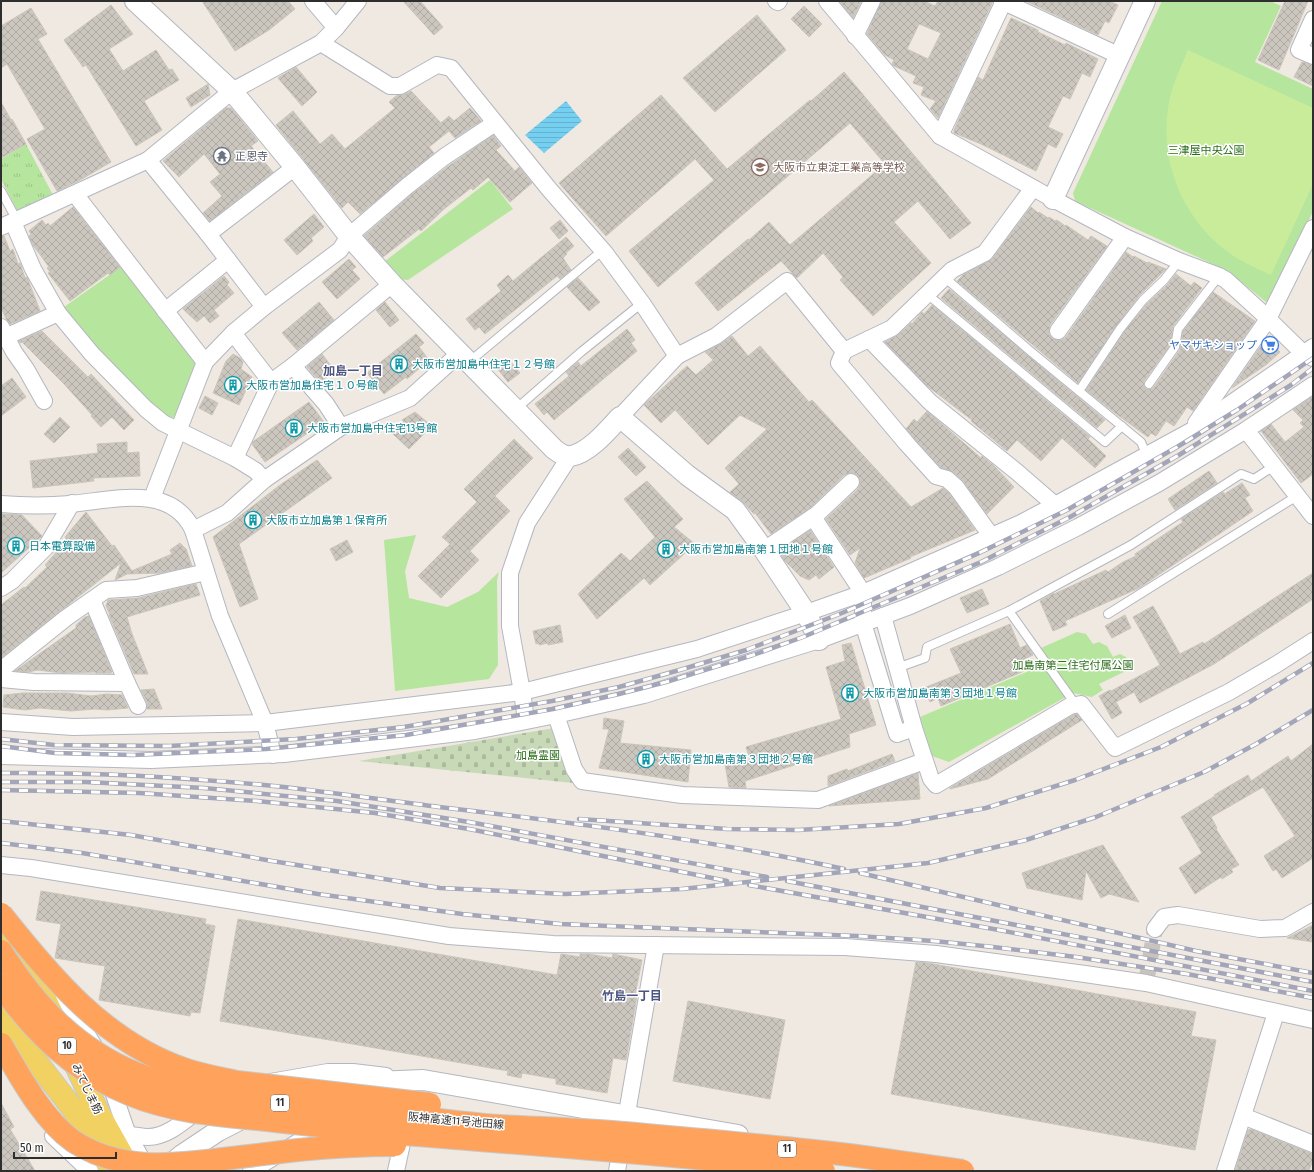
<svg xmlns="http://www.w3.org/2000/svg" width="1314" height="1172" viewBox="0 0 1314 1172" font-family="'Fira Sans Condensed','Noto Sans JP',sans-serif">
<defs>
<pattern id="grass-tufts" width="24" height="20" patternUnits="userSpaceOnUse"><rect width="24" height="20" fill="#b6e59e"/><path d="M3 7l-1-3M5 7V3M7 7l1-3M15 17l-1-3M17 17v-4M19 17l1-3" fill="none" stroke="#9dc588"/></pattern>
<pattern id="cemetery-stones" width="16" height="16" patternUnits="userSpaceOnUse"><rect width="16" height="16" fill="#c8d9b8"/><path d="M2 7V4a2 2 0 0 1 4 0v3zM10 15v-3a2 2 0 0 1 4 0v3z" fill="#acbb9e"/></pattern>
<pattern id="water-rules" width="6" height="5" patternUnits="userSpaceOnUse"><rect width="6" height="5" fill="#75cff0"/><path d="M0 2.5h6" fill="none" stroke="#66b2ce"/></pattern>
<pattern id="building-cross-hatch" width="8" height="8" patternUnits="userSpaceOnUse"><rect width="8" height="8" fill="#cbc7bf"/><path d="M0 0l8 8M0 8l8-8" fill="none" stroke="#afaba4"/></pattern>
</defs>
<rect width="100%" height="100%" fill="#efe9e1"/>
<polygon fill="url(#grass-tufts)" points="26,144 53,195 17,210 1,179 1,159"/>
<polygon fill="url(#cemetery-stones)" points="554,728 573,783 359,761"/>
<g fill="#b6e59e">
<polygon points="1162,1 1270,1 1281,6 1255,62 1313,89 1313,211 1271,301 1266,302 1228,271 1075,201 1073,193"/>
<polygon points="490,180 513,209 408,280 398,279 384,262"/>
<polygon points="125,264 196,362 177,417 167,418 162,414 86,337 64,307"/>
<polygon points="416,535 405,571 409,598 447,607 478,592 499,572 497,580 498,665 489,679 395,691 384,540"/>
<polygon points="1077,632 1086,634 1093,644 1099,642 1107,646 1113,657 1120,654 1126,657 1132,668 1099,684 1103,690 1092,697 1073,693 949,762 932,756 920,717 1036,668 1041,648"/>
</g>
<path fill="#c9ec9a" d="M1188,50l125,58v76l-42,91c-15,-7 -30,-13 -43,-23 -45,-33 -68,-89 -60,-144 3,-21 12,-39 20,-58z"/>
<polygon fill="url(#water-rules)" points="566,101 582,121 544,153 525,135"/>
<g fill="url(#building-cross-hatch)" stroke="#cbc5ba" fill-rule="evenodd">
<polygon points="202,1 288,1 295,9 269,30 235,51"/>
<polygon points="403,1 420,1 443,27 434,35"/>
<polygon points="839,1 861,1 853,18"/>
<path d="M881,1h43l11,5 3,-5h55l-55,117 -8,-9 6,-8 -15,-6 3,-8 -11,-4 3,-7 -22,-10 -2,-2 2,-4 -9,-5 -18,-21zM919,24l22,9 -13,26 -21,-10z"/>
<polygon points="1026,1 1109,1 1118,5 1109,23 1105,21 1098,35"/>
<polygon points="1285,1 1308,1 1279,70 1258,60"/>
<polygon points="111,5 133,34 109,49 123,71 156,50 169,70 172,69 179,80 144,101 162,130 136,146 86,65 83,67 64,40"/>
<polygon points="804,6 822,24 809,37 791,19"/>
<polygon points="31,8 47,34 38,39 111,162 80,180 57,191 27,139 45,129 7,64 1,68 1,26"/>
<polygon points="757,15 786,50 715,112 683,78"/>
<polygon points="1011,18 1038,30 1038,32 1065,45 1066,43 1098,59 1090,77 1082,73 1070,99 1063,96 1048,127 1063,134 1056,148 1048,144 1036,171 981,144 954,133 954,130 978,77 983,80"/>
<polygon points="1302,62 1313,65 1313,86 1294,77"/>
<polygon points="296,67 317,92 302,106 278,78"/>
<polygon points="844,72 971,223 950,239 918,201 894,222 931,263 873,316 840,280 843,277 823,253 797,278 781,261 718,311 695,283 748,239 749,240 769,222 790,245 885,164 850,123 658,287 629,251 714,180 695,159 606,236 559,183 661,95 727,169 810,100 811,101"/>
<polygon points="208,84 210,95 191,107 186,98"/>
<polygon points="411,91 441,123 449,116 454,121 470,108 481,121 455,138 449,131 429,147 434,153 360,214 348,202 342,208 276,125 293,111 320,144 332,134 345,149 395,108 389,102 396,96 404,94"/>
<polygon points="1,102 11,120 12,119 26,144 1,158"/>
<polygon points="226,108 231,108 258,141 251,146 273,172 210,221 203,213 222,196 210,182 220,174 204,154 179,177 163,161"/>
<polygon points="493,135 501,146 496,150 515,171 519,167 532,183 510,202 488,177 473,190 471,188 444,209 421,231 419,229 383,257 364,236 412,194 450,165"/>
<polygon points="73,207 120,267 110,275 108,273 70,301 48,273 50,272 47,268 49,267 33,245 29,236 31,234 29,231 42,220 46,225 48,223 50,226"/>
<polygon points="1031,207 1038,213 1039,212 1048,218 1049,217 1055,221 1057,220 1065,226 1066,225 1088,240 1091,236 1107,246 1050,325 1049,330 1049,335 1053,339 1057,340 1062,340 1066,337 1126,252 1133,257 1134,256 1147,263 1148,262 1166,269 1139,296 1116,326 1078,383 957,281 963,275 992,259"/>
<polygon points="314,214 324,227 311,238 313,241 297,255 284,240"/>
<polygon points="560,220 568,231 559,239 550,228"/>
<polygon points="1,236 4,236 10,251 13,249 18,264 20,263 25,278 27,277 40,311 10,324 6,319 1,307"/>
<polygon points="566,237 574,246 566,253 567,254 563,258 571,270 560,279 557,276 485,334 479,327 475,330 466,319 501,291 497,285 508,275 513,281"/>
<polygon points="349,259 356,267 352,270 360,279 337,299 322,282"/>
<polygon points="1176,274 1191,286 1194,282 1202,288 1173,326 1170,345 1144,381 1144,386 1146,389 1151,389 1154,387 1180,350 1183,331 1213,292 1255,321 1193,411 1187,407 1174,426 1166,421 1156,436 1151,433 1148,437 1115,413 1086,390 1124,332 1147,304 1168,284"/>
<polygon points="224,276 229,282 227,285 234,293 214,310 219,316 210,323 204,316 197,322 183,309"/>
<polygon points="578,278 600,302 589,311 567,287"/>
<polygon points="949,289 1026,354 1105,420 1097,428 941,298"/>
<polygon points="319,302 334,320 297,350 282,333"/>
<polygon points="385,302 399,320 390,327 376,310"/>
<polygon points="932,305 1090,437 1088,439 1106,456 1095,468 1062,438 1041,461 1017,440 1007,451 971,421 972,420 926,385 885,342 898,335 911,323 912,324 922,312 924,314"/>
<polygon points="627,329 635,340 631,343 637,351 554,420 547,412 544,415 535,404 569,376 566,372 578,362 581,366"/>
<polygon points="42,331 88,377 91,374 134,420 124,430 112,417 101,427 91,416 92,415 65,385 22,342 20,343 19,341"/>
<polygon points="416,334 424,343 419,347 429,360 407,379 406,377 384,394 367,373"/>
<polygon points="732,336 748,356 760,346 809,402 812,400 911,507 943,488 949,493 975,530 910,557 911,558 864,578 855,563 860,548 850,555 826,519 858,489 860,485 860,480 858,476 854,473 849,473 844,475 810,508 771,534 755,513 754,514 742,501 730,492 739,484 725,468 767,429 740,415 708,445 675,410 661,423 644,405 687,366 696,375 713,360 705,352 720,344"/>
<polygon points="1266,339 1280,352 1267,364 1232,388"/>
<polygon points="233,354 240,358 243,362 241,369 252,377 239,405 213,393 226,361"/>
<polygon points="322,354 335,371 320,382 307,367"/>
<polygon points="508,359 520,373 508,382 497,368"/>
<polygon points="12,378 26,397 1,416 1,386"/>
<polygon points="205,396 218,403 212,415 199,408"/>
<polygon points="1313,396 1313,474 1301,483 1261,431 1271,424 1285,442 1304,427 1300,423 1303,420 1293,410"/>
<polygon points="309,402 324,422 265,462 252,444 254,441"/>
<polygon points="927,411 981,458 982,456 994,466 1014,487 987,514 962,480 953,472 941,468 906,429 914,419 917,422"/>
<polygon points="415,412 432,426 409,449 392,433 404,421 402,420"/>
<polygon points="60,417 70,427 54,443 44,434"/>
<polygon points="514,439 533,458 495,496 510,511 470,551 479,560 441,598 418,576 450,544 442,537 477,502 464,489"/>
<polygon points="127,442 127,453 139,452 140,476 93,478 94,481 33,488 30,461 98,453 97,444"/>
<polygon points="628,448 646,467 636,476 618,457"/>
<polygon points="317,460 332,478 239,544 258,599 240,607 213,537 280,485"/>
<polygon points="1209,471 1217,483 1175,510 1168,499"/>
<polygon points="647,481 683,519 674,527 695,544 650,585 644,578 597,619 578,594 621,553 630,561 655,537 624,499"/>
<polygon points="1242,483 1250,495 1245,498 1253,511 1139,588 1065,621 1067,625 1053,631 1040,601 1054,593 1054,594 1106,570 1108,572 1123,562 1136,556 1135,554 1183,522 1181,519 1223,492 1226,495 1226,493"/>
<polygon points="86,512 112,546 114,545 132,571 129,572 172,554 170,550 180,543 186,549 192,566 160,573 127,574 115,580 121,563 1,658 1,605 24,587 25,588 47,567 45,565 67,540 65,537"/>
<polygon points="1,514 22,515 42,536 1,573"/>
<polygon points="810,530 834,567 819,579 816,575 809,580 800,576 784,560 779,551"/>
<polygon points="347,540 353,552 336,561 330,549"/>
<polygon points="1313,573 1313,599 1214,664 1140,703 1134,692 1116,702 1122,713 1112,719 1099,696 1110,690 1111,691 1160,665 1133,617 1153,606 1180,654 1203,642 1204,644"/>
<polygon points="196,584 200,595 127,617 132,634 148,674 134,674 109,615 110,615 106,606 108,600 138,598"/>
<polygon points="982,589 989,604 967,613 960,598"/>
<polygon points="1125,615 1131,628 1112,638 1105,626"/>
<polygon points="89,616 112,672 111,673 96,673 95,672 62,673 37,670 29,672 15,671 76,628 76,625 85,617"/>
<polygon points="1010,624 1020,648 1027,645 1032,653 1033,655 1024,659 1029,669 941,706 938,698 930,702 924,688 961,673 950,649"/>
<polygon points="560,625 563,642 548,645 548,643 539,645 539,643 536,644 533,631"/>
<polygon points="851,643 876,725 849,734 850,747 745,781 746,788 729,787 725,764 750,760 746,747 841,719 826,667 845,661 842,645"/>
<polygon points="154,689 162,709 147,709 147,702 141,690"/>
<polygon points="23,693 67,693 91,696 107,694 122,695 128,708 107,710 95,709 71,711 40,708 25,710 3,707 4,695"/>
<polygon points="1077,714 1082,720 988,779 950,789 950,788 1073,715"/>
<polygon points="604,718 624,721 620,743 691,750 688,782 599,768 609,729 603,729"/>
<polygon points="1313,744 1313,858 1282,878 1276,869 1273,871 1264,856 1295,836 1263,787 1211,817 1217,828 1216,829 1239,865 1231,869 1233,872 1222,879 1221,877 1195,894 1179,868 1202,853 1181,817 1215,796 1214,795 1248,775 1251,781 1288,756 1291,761"/>
<polygon points="892,754 895,761 828,786 828,776 847,769 848,771"/>
<polygon points="918,773 920,799 829,806"/>
<polygon points="1103,845 1139,902 1109,894 1101,898 1086,871 1082,900 1027,888 1022,873"/>
<polygon points="41,891 206,919 205,924 215,926 200,1013 191,1012 190,1016 99,1000 105,966 55,958 61,924 36,920"/>
<polygon points="238,919 557,975 561,954 580,957 580,954 589,954 612,958 613,954 642,960 635,995 637,996 626,1060 613,1058 607,1093 556,1084 556,1079 522,1073 521,1078 507,1075 508,1071 220,1021"/>
<polygon points="1313,925 1313,942 1287,938"/>
<polygon points="916,962 928,963 1196,1012 1191,1036 1216,1040 1195,1150 891,1094"/>
<polygon points="688,1001 785,1020 770,1099 673,1081"/>
<polygon points="1,1103 14,1127 10,1129 35,1171 1,1171"/>
<polygon points="1251,1129 1313,1154 1313,1160 1309,1171 1235,1171 1248,1130"/>
</g>
<g fill="none" stroke-linecap="round" stroke-linejoin="round">
<polyline stroke="#c8c4bd" stroke-width="16" stroke-dasharray="16 8" stroke-linecap="butt" points="1146,983 1155,929"/>
<g stroke="#b4b7c1" stroke-width="10">
<g id="service">
<polyline points="1,191 13,213 13,222"/>
<polyline points="944,277 1029,350 1141,442 1147,456"/>
<polyline points="927,294 1105,442 1122,426"/>
<polyline points="469,362 603,250"/>
<polyline points="1149,384 1175,347 1178,329 1219,276"/>
<polyline points="1079,391 1120,329 1143,300 1164,280 1179,261"/>
<polyline points="516,409 581,352 642,303"/>
<polyline points="1009,611 1131,545 1241,474 1254,479 1274,466"/>
<polyline points="1108,614 1297,496"/>
<polyline points="897,668 925,658 927,647 1009,611 1076,705"/>
</g>
</g>
<g stroke="#b4b7c1" stroke-width="18">
<g id="minor">
<polyline points="313,1 336,28"/>
<polyline points="776,1 778,2 779,1"/>
<polyline points="827,1 940,136 1053,199 1125,237 1179,261 1219,276 1226,280 1260,311 1304,354 1313,358"/>
<polyline points="1002,1 1120,56"/>
<polyline points="1313,19 1299,50 1313,56"/>
<polyline points="855,36 872,1"/>
<polyline points="321,43 390,86 400,86 437,65 451,68 549,189 605,253 642,303 677,356"/>
<polyline points="940,136 1004,1"/>
<polyline points="148,160 208,234 264,307"/>
<polyline points="75,194 205,362"/>
<polyline points="13,222 33,269 58,313 92,354 146,409 163,423 235,458 256,471 264,480"/>
<polyline points="1,227 148,160 232,91 321,43 336,28 358,1"/>
<polyline points="208,234 295,167"/>
<polyline points="165,311 228,260"/>
<polyline points="1,327 14,352 26,369 44,401"/>
<polyline points="1058,331 1125,237"/>
<polyline points="233,333 271,382"/>
<polyline points="1,339 58,313"/>
<polyline points="869,339 930,402 1017,472 1055,505"/>
<polyline points="844,351 839,363 907,444 936,476 947,479 956,487 992,537"/>
<polyline points="293,366 326,404 341,427"/>
<polyline points="620,417 677,356 716,336 787,281 844,351 892,328 952,270 985,253 1033,188"/>
<polyline points="1196,423 1268,319 1313,228"/>
<polyline points="1246,430 1313,516"/>
<polyline points="235,458 271,382 293,366 392,284"/>
<polyline points="152,498 205,362 233,333 264,307 340,250 349,236 406,187 444,157 495,123"/>
<path d="M1,504c24,2 47,2 70,0 41,-4 100,-21 122,26l27,86 45,107 8,32"/>
<polyline points="813,517 863,593 863,623 897,734 914,728"/>
<polyline points="193,530 227,513 264,480 341,427 410,398 460,353"/>
<polyline points="764,550 816,515 851,482"/>
<polyline points="1,588 12,581 46,547 72,503"/>
<polyline points="92,600 127,683"/>
<polyline points="883,616 914,728 931,779 936,785 1070,706 1081,704 1115,748 1229,692 1277,664 1313,641"/>
<polyline points="1,670 66,618 106,590 137,588 206,572"/>
<polyline points="1,679 34,682 127,683 138,706"/>
<polyline points="556,715 574,769 582,781 682,795 818,800 924,761"/>
<polyline points="526,720 522,692 510,626 510,573 527,523 570,456"/>
<polyline points="1,722 73,727 265,723 522,692 697,649 806,613 863,593 1021,523 1055,505 1191,431 1313,347"/>
<polyline points="1,756 151,760 284,754 475,731 556,715 644,695 819,640 910,606 998,567 1078,527 1159,483 1246,430 1313,385"/>
<polyline points="1,865 31,868 449,936 553,944 845,947 936,954 1085,974 1146,983 1313,1020"/>
<polyline points="1155,929 1164,917 1178,915 1260,929 1285,928 1313,912"/>
<polyline points="64,997 97,1051"/>
<polyline points="109,1080 128,1135 148,1170"/>
<polyline points="270,1082 328,1072 353,1072 386,1076"/>
<polyline points="1243,1116 1313,1144"/>
<path d="M128,1135c7,0 13,2 20,2 20,0 37,-17 53,-29"/>
<polyline points="53,1136 90,1171"/>
<polyline points="251,1171 326,1125"/>
<polyline points="396,1171 404,1134"/>
<polyline points="617,1171 656,945"/>
<polyline points="1225,1171 1276,1013"/>
</g>
</g>
<g stroke="#b4b7c1" stroke-width="22">
<g id="tertiary">
<path d="M135,1l97,90 63,76 54,69 43,48 162,165c5,4 11,8 17,7 18,-3 37,-26 49,-39l67,58 48,35 29,40 42,63 13,27"/>
<polyline points="1053,199 1145,1"/>
<polyline points="331,1089 375,1082 423,1080 738,1135"/>
<polyline points="166,1168 182,1155 218,1131 249,1115"/>
</g>
</g>
<g stroke="#c9c9c9" stroke-width="24">
<g id="primary">
<polyline points="11,937 32,972 51,1012"/>
<polyline points="1,1016 73,1109 113,1171"/>
<polyline points="71,1055 99,1114 131,1171"/>
</g>
</g>
<use href="#service" stroke="#fff" stroke-width="8"/>
<use href="#minor" stroke="#fff" stroke-width="16"/>
<use href="#tertiary" stroke="#fff" stroke-width="20"/>
<use href="#primary" stroke="#f2d163" stroke-width="22"/>
<g stroke="#a3a6b8" stroke-width="4.5">
<g id="rail">
<polyline points="1,739 54,745 169,746 296,739 404,727 552,701 619,687 683,669 746,650 842,613 977,554 1067,510 1177,447 1237,410 1313,358"/>
<polyline points="1,746 55,753 133,755 266,749 406,735 553,709 619,694 666,682 753,655 803,637 981,562 1070,517 1179,455 1291,385 1313,368"/>
<path d="M1,773c91,-1 182,4 273,13 55,6 110,14 165,21 136,16 272,33 405,62"/>
<polyline points="1,782 86,782 204,788 337,801 469,822 767,877"/>
<polyline points="1,790 139,793 257,801 375,813 469,829 727,881"/>
<polyline points="579,819 727,829 798,830 899,824 986,808 1075,780 1161,747 1248,703 1313,663"/>
<polyline points="1,821 131,835 272,861 440,888 565,894 682,889 928,863 1026,840 1096,817 1204,772 1256,744 1313,710"/>
<polyline points="1,843 82,853 318,894 462,914 560,924 857,936 934,941 993,947 1076,957 1187,974 1313,998"/>
<polyline points="860,873 1196,951 1313,973"/>
<polyline points="787,881 1313,982"/>
<polyline points="749,885 999,930 1313,991"/>
</g>
</g>
<use href="#rail" stroke="#fff" stroke-width="3" stroke-dasharray="9" stroke-linecap="butt"/>
<g stroke="#c9c9c9" stroke-width="24" stroke-linecap="butt">
<g id="motorway-bridge">
<path d="M1,914c50,63 104,128 183,155 17,6 35,9 53,13l193,22"/>
<path d="M1,951c34,54 74,97 134,122 44,18 93,23 140,29 46,6 92,11 138,15 29,3 58,7 86,9 38,2 76,3 113,6 82,7 164,14 245,24 35,5 71,10 106,15"/>
<path d="M1,985c32,47 74,87 128,109 40,17 84,21 128,25 38,4 75,9 113,12 151,13 303,23 454,40"/>
<path d="M1,1044c18,31 42,76 72,97 45,30 99,25 150,18 25,-3 50,-6 75,-9 32,-3 65,-5 97,-5"/>
</g>
</g>
<use href="#motorway-bridge" stroke="#ffa35c" stroke-width="22"/>
</g>
<defs>
<g id="temple-ring" transform="scale(0.9)"><circle r="9.5" fill="#fff" stroke="#6b7280" stroke-width="1.5"/><path d="M0-6L5-2H3V0L6.5 2.5H4V6H1.5V3h-3V6H-4V2.5H-6.5L-3 0V-2H-5Z" fill="#6b7280"/></g>
<g id="school-ring" transform="scale(0.9)"><circle r="9.5" fill="#fff" stroke="#8d6e63" stroke-width="1.5"/><path d="M0-5L7-2L0 1L-7-2ZM-4 1L0 2.5L4 1V4Q0 6-4 4Z" fill="#8d6e63"/></g>
<g id="supermarket-ring" transform="scale(0.9)"><circle r="9.5" fill="#fff" stroke="#3f7fe0" stroke-width="1.5"/><path d="M-6-5.5h2.5l.6 2H6L4.5 2H-2.5L-4.4-4H-6ZM-1.5 3.2a1.3 1.3 0 1 0 .1 0ZM3 3.2a1.3 1.3 0 1 0 .1 0Z" fill="#3f7fe0"/></g>
<g id="building-ring" transform="scale(0.9)"><circle r="9.5" fill="#fff" stroke="#0f9aa8" stroke-width="1.5"/><path d="M-4-6H4V6H1V3H-1V6H-4ZM-2.5-4.3h1.7v1.8h-1.7ZM.8-4.3h1.7v1.8H.8ZM-2.5-1h1.7V.8h-1.7ZM.8-1h1.7V.8H.8Z" fill="#0f9aa8"/></g>
</defs>
<g fill-rule="evenodd">
<use href="#temple-ring" x="222" y="156"/>
<use href="#school-ring" x="760" y="167"/>
<use href="#supermarket-ring" x="1270" y="345"/>
<use href="#building-ring" x="399" y="364"/>
<use href="#building-ring" x="233" y="385"/>
<use href="#building-ring" x="294" y="428"/>
<use href="#building-ring" x="253" y="520"/>
<use href="#building-ring" x="16" y="546"/>
<use href="#building-ring" x="666" y="549"/>
<use href="#building-ring" x="850" y="693"/>
<use href="#building-ring" x="646" y="759"/>
</g>
<g text-anchor="middle" dominant-baseline="central" stroke-width="3" stroke-linejoin="round" paint-order="stroke">
<g fill="#fff" stroke="#6d6d6d" stroke-width="1">
<rect x="58" y="1038" width="18" height="16" rx="3"/>
<rect x="271" y="1095" width="18" height="16" rx="3"/>
<rect x="778" y="1141" width="18" height="16" rx="3"/>
</g>
<g font-size="10" font-weight="bold" fill="#2e2e2e">
<text x="67" y="1046">10</text>
<text x="280" y="1103">11</text>
<text x="787" y="1149">11</text>
</g>
<g font-size="11" fill="#2c6e1b" stroke="#fff">
<text x="1206" y="150">三津屋中央公園</text>
<text x="1073" y="665">加島南第二住宅付属公園</text>
<text x="538" y="755">加島霊園</text>
</g>
<g font-size="11" fill="#5b616d" stroke="#fff" text-anchor="start">
<text x="235" y="156">正恩寺</text>
</g>
<g font-size="11" fill="#785e54" stroke="#fff" text-anchor="start">
<text x="773" y="167">大阪市立東淀工業高等学校</text>
</g>
<g font-size="11" fill="#366cbe" stroke="#fff" text-anchor="end">
<text x="1257" y="345">ヤマザキショップ</text>
</g>
<g font-size="11" fill="#0d838f" stroke="#fff" text-anchor="start">
<text x="412" y="364">大阪市営加島中住宅１２号館</text>
<text x="246" y="385">大阪市営加島住宅１０号館</text>
<text x="307" y="428">大阪市営加島中住宅13号館</text>
<text x="266" y="520">大阪市立加島第１保育所</text>
<text x="29" y="546">日本電算設備</text>
<text x="679" y="549">大阪市営加島南第１団地１号館</text>
<text x="863" y="693">大阪市営加島南第３団地１号館</text>
<text x="659" y="759">大阪市営加島南第３団地２号館</text>
</g>
<g font-size="11" fill="#2e2e2e" stroke="#fff">
<text transform="translate(87 1089) rotate(64)">みてじま筋</text>
<text transform="translate(456 1121) rotate(5)">阪神高速11号池田線</text>
</g>
<g font-size="12" font-weight="bold" fill="#4d5680" stroke="#fff">
<text x="353" y="371">加島一丁目</text>
<text x="632" y="996">竹島一丁目</text>
</g>
</g>
<rect width="1314" height="1172" fill="none" stroke="#2e2e2e" stroke-width="4"/>
<path d="M14 1152v6h102v-6" fill="none" stroke="#2e2e2e" stroke-width="2"/>
<text x="20" y="1152" font-size="12" fill="#2e2e2e" stroke="#ffffff" stroke-width="3" paint-order="stroke">50 m</text>
</svg>
